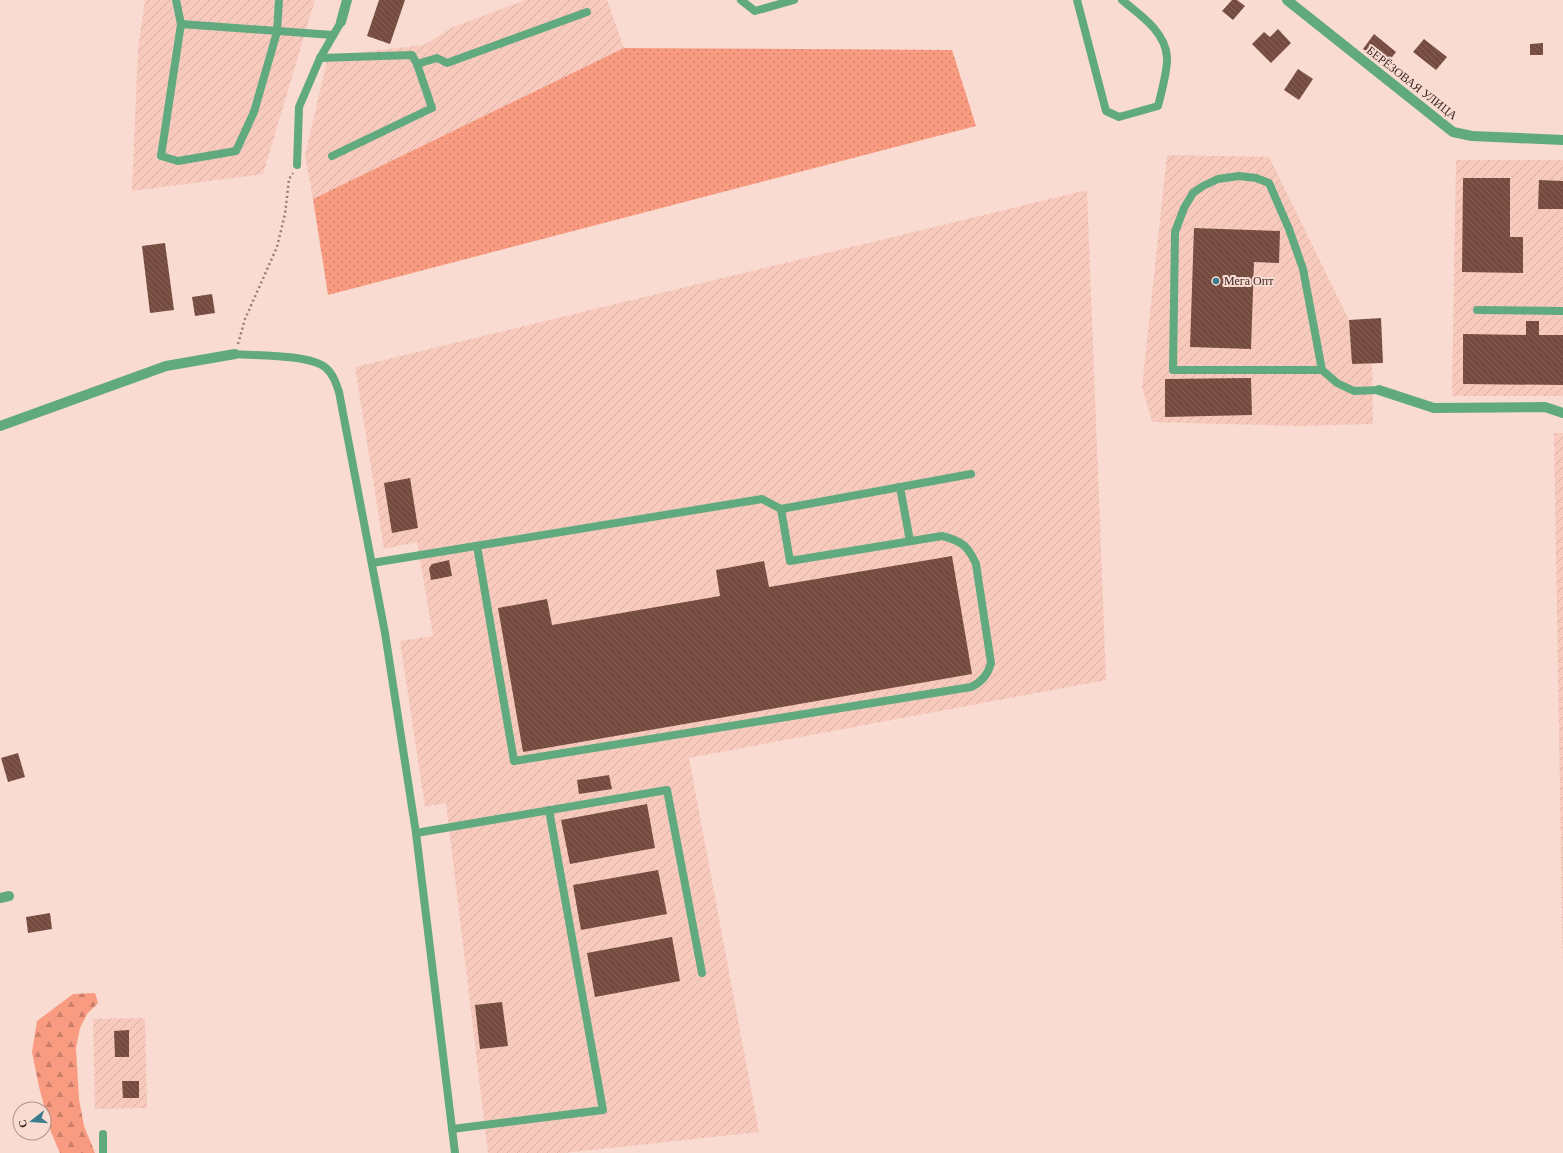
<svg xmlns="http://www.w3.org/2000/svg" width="1563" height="1153" viewBox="0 0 1563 1153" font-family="'Times New Roman',serif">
<defs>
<pattern id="industrial-furrows" width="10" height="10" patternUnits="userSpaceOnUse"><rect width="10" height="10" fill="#f8cabd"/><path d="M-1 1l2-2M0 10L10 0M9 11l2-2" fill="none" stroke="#d6aea2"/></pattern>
<pattern id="forest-firs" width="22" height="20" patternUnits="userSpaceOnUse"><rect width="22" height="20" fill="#f99b81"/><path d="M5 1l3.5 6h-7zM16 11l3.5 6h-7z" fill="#cb7e69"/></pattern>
<pattern id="garden-dots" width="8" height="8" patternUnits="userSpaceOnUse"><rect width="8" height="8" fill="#f99b81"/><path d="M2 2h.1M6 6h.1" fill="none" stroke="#cb7e69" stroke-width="1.8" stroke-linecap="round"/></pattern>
<pattern id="building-back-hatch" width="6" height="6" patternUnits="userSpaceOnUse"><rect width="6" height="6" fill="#754b3f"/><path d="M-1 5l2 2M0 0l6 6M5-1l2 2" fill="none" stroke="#856258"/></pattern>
</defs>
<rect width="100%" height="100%" fill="#f9dbd2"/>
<g fill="url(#industrial-furrows)">
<polygon points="145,0 315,0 263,174 132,191 138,49"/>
<polygon points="525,0 607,0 624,48 313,199 305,155 328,56 424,45 453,27"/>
<polygon points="1167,155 1269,157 1349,320 1352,364 1372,363 1373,424 1299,426 1152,422 1142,387"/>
<polygon points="1456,160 1563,160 1563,396 1452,396"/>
<polygon points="1087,190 1106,680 689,758 759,1132 564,1153 488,1153 446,803 425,807 400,641 433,636 417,542 384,549 355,367"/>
<polygon points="1554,433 1563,433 1563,973"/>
<polygon points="145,1018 147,1108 95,1109 93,1019"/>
</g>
<polygon fill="url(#forest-firs)" points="95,993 98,1003 87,1014 80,1028 76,1048 79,1099 84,1126 95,1153 60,1153 51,1132 39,1087 32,1052 37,1021 73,994"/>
<polygon fill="url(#garden-dots)" points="624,48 952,50 976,126 328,295 313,199"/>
<g fill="url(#building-back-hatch)">
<polygon points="379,0 405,0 390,44 367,36"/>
<polygon points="1232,0 1237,0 1245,6 1233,20 1222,11"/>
<polygon points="1278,29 1291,43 1271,63 1252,44 1264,32 1270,37"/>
<polygon points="1374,34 1396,52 1385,66 1363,49"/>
<polygon points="1424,39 1447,57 1436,70 1413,52"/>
<polygon points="1543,43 1543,55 1530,55 1530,44"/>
<polygon points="1298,69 1313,79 1299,100 1284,90"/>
<polygon points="1463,178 1510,178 1510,237 1523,237 1523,273 1462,272"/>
<polygon points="1539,180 1563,181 1563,209 1538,209"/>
<polygon points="1194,228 1280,231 1279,263 1254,262 1251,349 1190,347"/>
<polygon points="165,243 174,310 150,313 142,246"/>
<polygon points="212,294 215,313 195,316 192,297"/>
<polygon points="1381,318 1383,363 1352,364 1349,320"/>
<polygon points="1526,321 1539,321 1539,335 1563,335 1563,385 1463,384 1463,334 1526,335"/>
<polygon points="1251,378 1252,415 1165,417 1165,379"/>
<polygon points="410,478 418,528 392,533 384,483"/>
<polygon points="952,556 972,674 523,752 498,608 547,599 552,625 720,596 716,570 764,561 769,587"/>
<polygon points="449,560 452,576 431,580 429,568 432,564"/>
<polygon points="18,753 25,777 8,782 1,758"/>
<polygon points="609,775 612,789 579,794 577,780"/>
<polygon points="647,804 655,848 570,864 561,820"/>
<polygon points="658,870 667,914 581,930 573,885"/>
<polygon points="50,913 52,929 28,933 26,917"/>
<polygon points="672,937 680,981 595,997 587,953"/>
<polygon points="502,1002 508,1046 480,1049 475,1005"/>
<polygon points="129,1030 129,1057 115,1057 114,1031"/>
<polygon points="122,1081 139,1081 139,1098 123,1098"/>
</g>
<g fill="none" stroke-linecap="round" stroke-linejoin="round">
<polyline stroke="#977e78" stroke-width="2.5" stroke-dasharray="2 3" stroke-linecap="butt" points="238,344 245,319 277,247 285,214 289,179 293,173"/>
<g stroke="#61aa7f" stroke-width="8">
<polyline points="176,0 181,24"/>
<polyline points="279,0 277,32 254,112 236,151 178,161 161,156 181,24 333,35"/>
<polyline points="741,0 755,11 794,0"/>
<path d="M1077,0l29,111 13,6 39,-11c3,-12 10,-37 9,-49 -2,-26 -27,-42 -45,-57"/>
<polyline points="320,58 412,55 417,64 432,108 332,156"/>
<polyline points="417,64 437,58 447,63 587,12"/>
<polyline points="297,165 299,107 320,58 341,22"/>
<polyline points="1477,310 1563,311"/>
<path d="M235,354c21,2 75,0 91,14 7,6 10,15 13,24l46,241 31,200 39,320"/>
<polyline points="1322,370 1173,370 1175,232 1184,208 1193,193 1203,186 1218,179 1239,176 1256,178 1269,183 1289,229 1303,269 1322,370 1337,383 1354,391 1379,390"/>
<polyline points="900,487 910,541"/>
<path d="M477,546l37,215 457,-74c11,-5 17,-12 20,-24l-15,-99c-8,-18 -14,-23 -34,-28l-152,25 -9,-52"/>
<polyline points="372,563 762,499 781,509 971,474"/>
<polyline points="416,833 667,790 702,973"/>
<polyline points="452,1129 603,1110 549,810"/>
<polyline points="103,1134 103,1153"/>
</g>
<g stroke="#61aa7f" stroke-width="10">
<polyline points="1287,0 1453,132 1472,136 1563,140"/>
<polyline points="341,22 347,0"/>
<polyline points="1379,390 1434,408 1545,407 1563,413"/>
<polyline points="0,426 166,366 235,354"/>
<polyline points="0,898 9,896"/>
</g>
</g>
<circle fill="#3a7c8d" stroke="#f9dbd2" stroke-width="1.5" cx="1216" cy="281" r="4"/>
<g text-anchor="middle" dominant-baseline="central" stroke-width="4" stroke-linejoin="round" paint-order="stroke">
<g font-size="12" fill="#3b2823" stroke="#f9dbd2">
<text transform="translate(1412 83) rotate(38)">БЕРЁЗОВАЯ УЛИЦА</text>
</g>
<g font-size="12" fill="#3b2823" stroke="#f9dbd2" text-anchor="start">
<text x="1224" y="281">Мега Опт</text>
</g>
</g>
<g transform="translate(32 1121) rotate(253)"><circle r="19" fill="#f9dbd2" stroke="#ad938c"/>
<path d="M0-3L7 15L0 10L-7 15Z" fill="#3a7c8d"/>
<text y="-6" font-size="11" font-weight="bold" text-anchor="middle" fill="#3b2823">С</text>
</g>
</svg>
